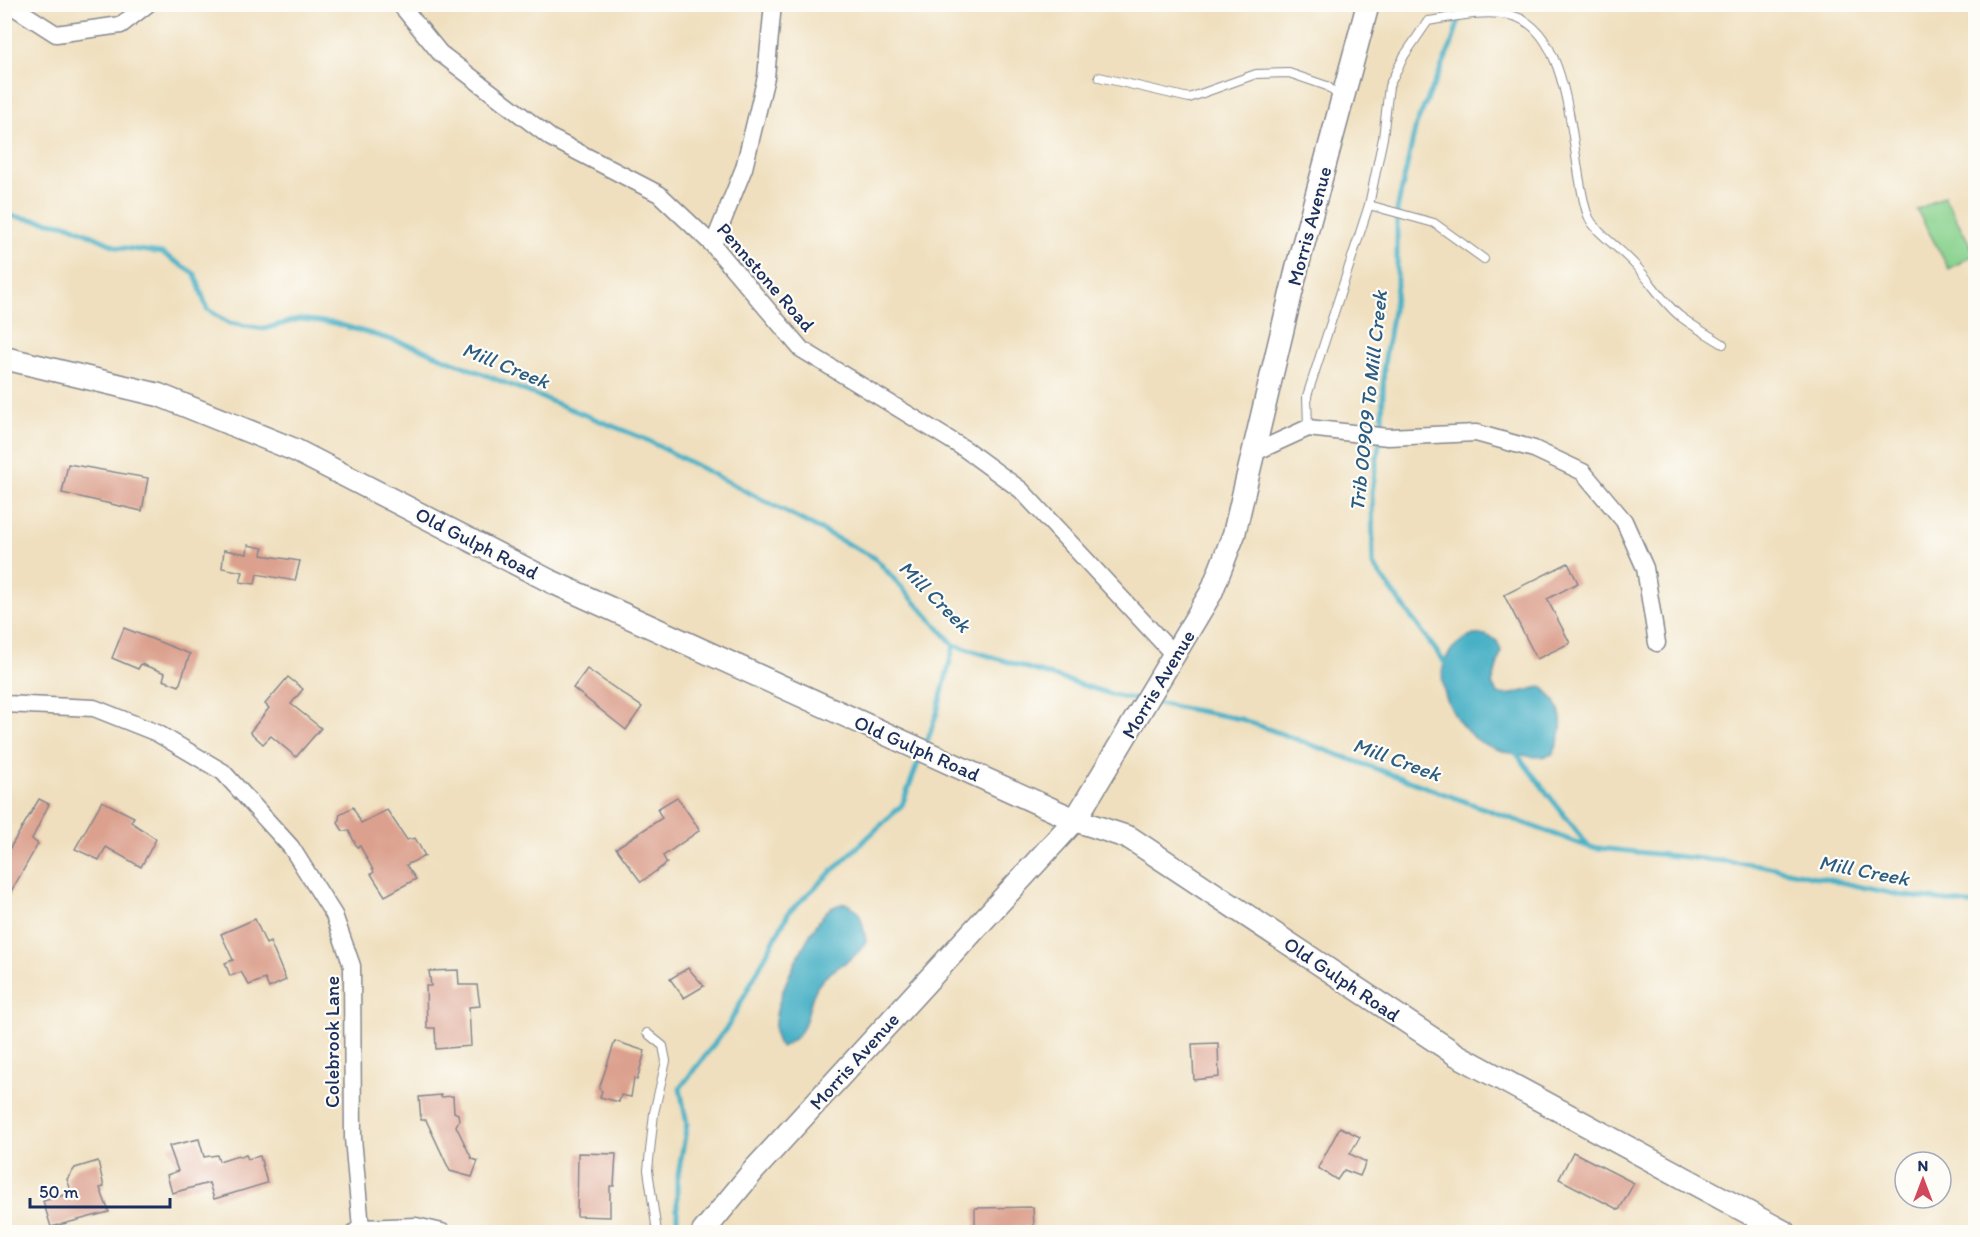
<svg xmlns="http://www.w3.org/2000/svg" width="1980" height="1237" viewBox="0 0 1980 1237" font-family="Itim,sans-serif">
<rect width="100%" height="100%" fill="#fdfcf7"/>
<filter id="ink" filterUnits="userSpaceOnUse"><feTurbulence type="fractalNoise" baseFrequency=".0167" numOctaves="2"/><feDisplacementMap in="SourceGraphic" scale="12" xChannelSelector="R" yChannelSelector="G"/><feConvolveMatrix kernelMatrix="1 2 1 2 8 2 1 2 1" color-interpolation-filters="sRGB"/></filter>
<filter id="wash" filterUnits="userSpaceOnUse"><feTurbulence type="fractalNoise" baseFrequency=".008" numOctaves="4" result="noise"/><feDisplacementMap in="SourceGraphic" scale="24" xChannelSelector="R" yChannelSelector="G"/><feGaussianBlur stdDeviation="1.35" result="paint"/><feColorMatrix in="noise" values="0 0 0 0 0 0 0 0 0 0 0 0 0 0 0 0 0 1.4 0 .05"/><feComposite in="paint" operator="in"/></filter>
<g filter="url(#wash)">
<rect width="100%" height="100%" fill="#efdfbe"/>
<polygon fill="#89d28e" stroke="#528076" stroke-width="1.5" points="1944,196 1975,254 1949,269 1917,210"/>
<g fill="#48b1c6" stroke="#327092" stroke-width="1.5">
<path d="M1474,635h12l11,6 4,10 -9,34 6,9c17,3 28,-6 45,-7 22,21 23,40 10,67 -11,4 -19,3 -31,1 -15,-2 -30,-5 -43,-14 -36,-25 -58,-87 -5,-106z"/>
<path d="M845,903c18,6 17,21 21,38 -9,18 -29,24 -43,38 -22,24 -6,52 -42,68 -23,-24 26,-113 44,-134 5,-6 13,-8 20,-10z"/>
</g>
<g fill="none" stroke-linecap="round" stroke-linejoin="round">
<g stroke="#48b1c6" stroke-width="5">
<polyline points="4,215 69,225 117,247 162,253 195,274 207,309 229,323 264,329 299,319 334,323 416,347 645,439 875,558 954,645 1117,696 1139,700"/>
<polyline points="1448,667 1373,565 1372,492 1382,424 1384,364 1397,286 1397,210 1416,125 1451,46 1464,4"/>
<polyline points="1151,702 1241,719 1589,847 1760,865 1900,895 1976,905"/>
<polyline points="925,747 937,713 954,645"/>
<polyline points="1513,749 1588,846"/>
<polyline points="677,1219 677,1181 687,1124 680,1088 728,1026 789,912 902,805 921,755"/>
</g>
</g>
<g id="blocks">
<g fill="#dca08e">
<polygon points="68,464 148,478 142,511 62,493"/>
<polygon points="248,545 263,548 262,555 300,561 295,581 257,574 255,584 240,582 243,572 222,568 224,550 247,554"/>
<polygon points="1568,563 1578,583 1547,599 1570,643 1537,659 1504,595"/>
<polygon points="124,628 190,654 179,686 163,680 165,673 141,664 138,669 112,658"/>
<polygon points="587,669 642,707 626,730 573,688"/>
<polygon points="288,677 303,689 291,704 321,728 296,757 271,736 263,744 250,732 269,708 265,704"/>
<polygon points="677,797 700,830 663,856 667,863 641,882 616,848 662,818 657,809"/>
<polygon points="39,799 49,804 32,839 38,844 4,904 4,858"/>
<polygon points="102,801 134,817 131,822 156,839 141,867 106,847 99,860 75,849"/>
<polygon points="353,807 361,823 387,810 407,840 415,838 425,856 406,865 416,879 385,896 371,874 374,872 360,846 357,847 349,831 343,831 338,823 340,814"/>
<polygon points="255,919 266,944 270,942 286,980 269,988 265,979 249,985 241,972 230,976 225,963 233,960 221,934"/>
<polygon points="688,968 704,986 684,998 670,979"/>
<polygon points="458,970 459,985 477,985 480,1006 469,1007 471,1046 436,1049 435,1028 427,1028 426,986 431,986 429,971"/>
<polygon points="615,1041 645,1051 637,1080 634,1078 631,1097 621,1095 619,1102 600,1097 602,1091 599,1089"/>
<polygon points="1218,1043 1219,1077 1194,1080 1192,1044"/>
<polygon points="441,1095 441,1097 453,1096 454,1112 458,1114 459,1120 456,1126 472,1159 478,1161 472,1177 450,1171 426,1120 421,1120 419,1097"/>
<polygon points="1340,1127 1360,1137 1350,1154 1366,1162 1360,1176 1344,1170 1337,1180 1318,1168"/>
<polygon points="199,1139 204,1157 217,1155 219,1161 238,1155 240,1157 246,1155 248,1159 260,1156 267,1183 214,1199 209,1183 172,1193 167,1175 178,1171 169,1146"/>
<polygon points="1573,1152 1634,1183 1619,1210 1559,1179"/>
<polygon points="578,1153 616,1154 614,1186 610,1186 610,1217 577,1216"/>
<polygon points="98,1161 104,1187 100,1188 109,1212 51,1227 43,1201 72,1193 67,1179 75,1168"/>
<polygon points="1033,1207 1034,1227 1010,1227 1010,1233 975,1233 975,1208"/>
</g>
</g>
</g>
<g filter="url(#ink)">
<use href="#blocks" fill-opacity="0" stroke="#85878e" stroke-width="1.5"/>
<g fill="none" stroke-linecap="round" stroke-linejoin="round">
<g stroke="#85878e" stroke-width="10">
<g id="lane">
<polyline points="1099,77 1189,98 1256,74 1289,73 1327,86 1341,98"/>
<polyline points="1369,205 1434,223 1484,259"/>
<path d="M1308,428l-1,-32 62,-191 14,-67 6,-52 15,-30 24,-35c26,-4 54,-11 81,-6 66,12 61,148 78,198 3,10 11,18 19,25 10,9 21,18 30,28 15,16 28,38 45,51 13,10 28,18 42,27"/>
<polyline points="647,1033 663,1046 666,1061 654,1113 648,1170 657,1232"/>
</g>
</g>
<g stroke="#85878e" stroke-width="19">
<g id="street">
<polyline points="9,4 56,34 121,25 148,4"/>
<polyline points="400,4 440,53 551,138 659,194 713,245 801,349 965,449 1021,490 1175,656"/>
<polyline points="713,245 744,168 766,77 773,4"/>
<polyline points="1251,454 1308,428 1388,437 1476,433 1534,449 1583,472 1624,521 1645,568 1657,643"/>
<polyline points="4,704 94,708 157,733 223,772 291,847 334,915 352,966 353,1138 361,1228"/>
<polyline points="355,1232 361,1228 416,1226 442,1232"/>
</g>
</g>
<g stroke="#85878e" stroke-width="25">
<g id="secondary">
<polyline points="4,358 159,395 295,450 550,581 1075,820 1130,838 1457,1055 1784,1232"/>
<polyline points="703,1232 754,1170 1075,820 1211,593 1234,534 1298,264 1368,4"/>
</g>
</g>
<use href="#lane" stroke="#fff" stroke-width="8"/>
<use href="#street" stroke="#fff" stroke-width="16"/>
<use href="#secondary" stroke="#fff" stroke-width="22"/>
</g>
</g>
<g text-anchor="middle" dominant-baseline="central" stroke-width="4.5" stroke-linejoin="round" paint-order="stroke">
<g font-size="20" fill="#1b2f5e" stroke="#fdfcf7">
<text transform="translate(1309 226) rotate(-75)">Morris Avenue</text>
<text transform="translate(766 277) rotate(49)">Pennstone Road</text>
<text transform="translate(477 543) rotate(27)">Old Gulph Road</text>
<text transform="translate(1158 684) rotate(-59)">Morris Avenue</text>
<text transform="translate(917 748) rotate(24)">Old Gulph Road</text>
<text transform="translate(1342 979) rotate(34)">Old Gulph Road</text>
<text transform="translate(332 1042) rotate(-90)">Colebrook Lane</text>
<text transform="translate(854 1061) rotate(-48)">Morris Avenue</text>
</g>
<g font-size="21" font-style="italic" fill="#2b5c82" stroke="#fdfcf7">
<text transform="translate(506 365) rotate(22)">Mill Creek</text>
<text transform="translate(1368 401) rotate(-84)">Trib 00909 To Mill Creek</text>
<text transform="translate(935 596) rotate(45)">Mill Creek</text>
<text transform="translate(1397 759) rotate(20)">Mill Creek</text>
<text transform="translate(1864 870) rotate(11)">Mill Creek</text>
</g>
</g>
<rect width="1980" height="1237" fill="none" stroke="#fdfcf7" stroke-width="24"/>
<g transform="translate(1923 1180)"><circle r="28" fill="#fdfcf7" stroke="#a3aaba" stroke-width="1.5"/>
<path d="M0-4.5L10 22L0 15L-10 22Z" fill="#d1495b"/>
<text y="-9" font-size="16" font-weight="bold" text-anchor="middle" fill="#1b2f5e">N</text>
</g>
<path d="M30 1198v9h140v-9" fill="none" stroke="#1b2f5e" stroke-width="3"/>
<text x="39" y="1198" font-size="18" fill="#1b2f5e" stroke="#fdfcf7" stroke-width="4.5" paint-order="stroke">50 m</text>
</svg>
